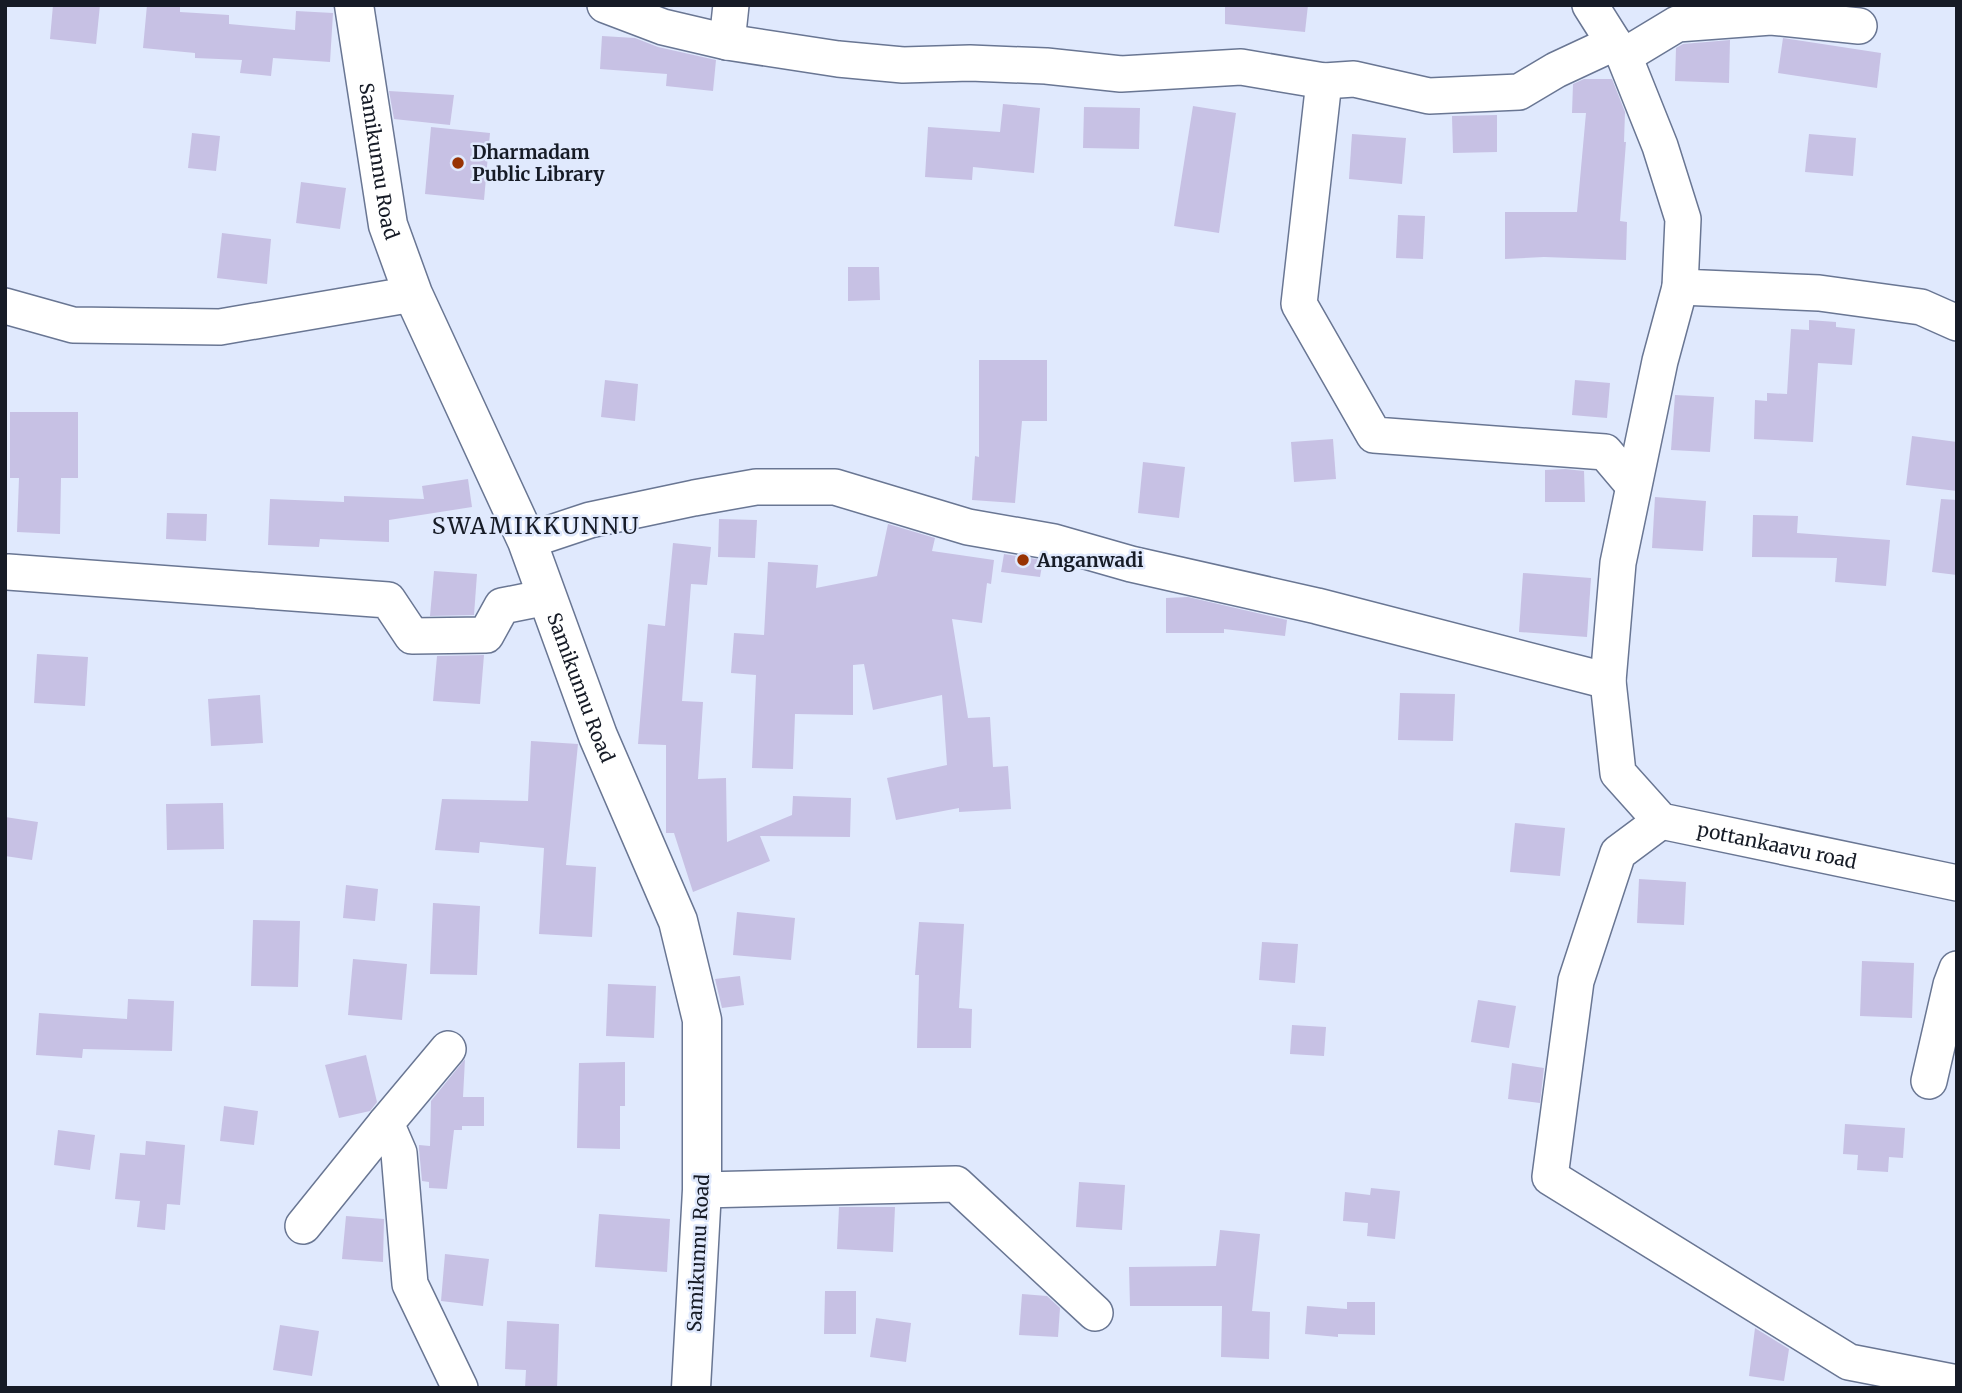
<svg xmlns="http://www.w3.org/2000/svg" width="1962" height="1393" viewBox="0 0 1962 1393" font-family="Merriweather,serif">
<rect width="100%" height="100%" fill="#e0e9fd"/>
<g fill="#c7c1e4">
<polygon points="53,5 100,5 96,44 50,39"/>
<polygon points="147,5 180,7 180,12 229,15 229,24 295,30 296,11 333,13 330,62 273,58 271,76 240,73 242,60 195,58 195,53 143,48"/>
<polygon points="1225,5 1308,5 1305,32 1225,24"/>
<polygon points="602,36 635,38 658,47 716,60 713,91 666,86 667,74 600,69"/>
<polygon points="1783,38 1881,53 1877,88 1778,73"/>
<polygon points="1730,40 1729,83 1675,81 1676,48 1683,44"/>
<polygon points="1584,79 1612,79 1625,112 1624,142 1626,142 1620,221 1627,222 1626,260 1544,257 1505,259 1505,212 1577,212 1586,113 1572,113 1573,84"/>
<polygon points="389,91 454,95 450,125 394,119"/>
<polygon points="1003,104 1040,108 1034,173 973,167 972,180 925,177 928,127 1000,132"/>
<polygon points="1193,106 1236,113 1219,233 1174,226"/>
<polygon points="1084,107 1140,108 1139,149 1083,148"/>
<polygon points="1497,115 1497,152 1453,153 1452,116"/>
<polygon points="431,127 490,133 484,200 425,194"/>
<polygon points="192,133 220,136 216,171 188,168"/>
<polygon points="1352,134 1406,138 1402,184 1349,179"/>
<polygon points="1809,134 1856,138 1853,176 1805,172"/>
<polygon points="301,182 346,188 340,229 296,223"/>
<polygon points="1398,215 1425,216 1423,259 1396,258"/>
<polygon points="222,233 271,239 267,284 217,278"/>
<polygon points="848,267 879,267 880,300 848,301"/>
<polygon points="1809,320 1836,322 1836,327 1855,329 1852,365 1818,363 1813,442 1754,439 1755,400 1767,401 1767,393 1787,394 1791,329 1809,330"/>
<polygon points="979,360 1047,360 1047,421 1022,421 1015,503 972,500 975,456 979,457"/>
<polygon points="605,380 638,384 635,421 601,417"/>
<polygon points="1575,380 1610,383 1607,418 1572,415"/>
<polygon points="1675,395 1714,397 1710,452 1671,450"/>
<polygon points="10,412 78,412 78,478 61,478 60,534 17,532 19,478 10,478"/>
<polygon points="1912,436 1957,442 1957,491 1906,485"/>
<polygon points="1333,439 1336,479 1294,482 1291,442"/>
<polygon points="1143,462 1185,467 1179,518 1138,513"/>
<polygon points="1565,469 1584,471 1585,502 1545,502 1545,470"/>
<polygon points="468,479 472,507 389,520 389,542 320,539 319,547 268,545 270,499 344,502 344,496 424,499 422,486"/>
<polygon points="1655,497 1706,501 1703,551 1652,548"/>
<polygon points="1941,499 1957,500 1957,575 1932,572"/>
<polygon points="167,513 207,514 206,541 166,539"/>
<polygon points="1753,515 1798,516 1797,533 1890,540 1886,586 1835,582 1837,558 1752,557"/>
<polygon points="719,519 757,520 755,558 718,557"/>
<polygon points="888,524 935,538 932,551 994,560 991,584 987,583 982,623 952,619 968,718 990,717 993,767 1008,766 1011,809 959,812 959,808 896,820 887,778 947,765 942,695 873,710 864,664 853,665 853,715 795,714 793,769 752,768 756,675 731,673 734,633 764,635 768,562 818,565 816,588 877,576"/>
<polygon points="673,543 711,547 707,585 691,584 682,701 703,702 698,779 726,778 727,842 792,815 793,796 851,798 850,837 760,836 770,861 693,892 674,833 666,833 666,745 638,744 648,624 665,626"/>
<polygon points="1004,554 1043,560 1040,577 1001,572"/>
<polygon points="434,571 477,574 474,615 430,616"/>
<polygon points="1523,573 1591,578 1587,637 1519,632"/>
<polygon points="1188,597 1287,620 1285,636 1224,629 1224,633 1166,633 1166,598"/>
<polygon points="37,654 88,657 85,706 34,703"/>
<polygon points="484,655 480,704 433,701 437,656"/>
<polygon points="1400,693 1455,694 1453,741 1398,740"/>
<polygon points="260,695 263,743 211,746 208,699"/>
<polygon points="531,741 578,744 566,865 596,867 592,937 539,934 544,848 480,842 479,853 435,850 442,799 528,801"/>
<polygon points="223,803 224,849 167,850 166,804"/>
<polygon points="5,817 38,822 32,860 5,856"/>
<polygon points="1515,823 1565,828 1560,876 1510,872"/>
<polygon points="1639,879 1686,882 1684,925 1637,923"/>
<polygon points="346,885 378,889 375,921 343,918"/>
<polygon points="433,903 480,906 477,975 430,974"/>
<polygon points="737,912 795,918 791,960 733,955"/>
<polygon points="253,920 300,921 298,987 251,986"/>
<polygon points="919,922 964,924 959,1008 972,1009 971,1048 917,1048 919,975 915,975"/>
<polygon points="1262,942 1298,944 1295,983 1259,980"/>
<polygon points="353,959 407,964 402,1020 348,1015"/>
<polygon points="1862,961 1914,963 1912,1018 1860,1016"/>
<polygon points="740,976 744,1005 722,1008 715,979"/>
<polygon points="608,984 656,986 654,1038 606,1036"/>
<polygon points="128,999 174,1001 172,1051 83,1049 82,1058 36,1055 39,1013 127,1019"/>
<polygon points="1478,1000 1516,1006 1509,1048 1471,1042"/>
<polygon points="1292,1025 1326,1027 1324,1056 1290,1054"/>
<polygon points="366,1055 377,1102 370,1111 339,1118 325,1065"/>
<polygon points="465,1059 463,1097 484,1097 484,1126 462,1126 462,1130 454,1130 447,1189 429,1188 429,1182 422,1181 419,1149 419,1145 430,1146 431,1101"/>
<polygon points="625,1062 625,1106 620,1106 620,1149 577,1148 579,1063"/>
<polygon points="1512,1063 1544,1068 1540,1103 1508,1099"/>
<polygon points="224,1106 258,1111 254,1145 220,1141"/>
<polygon points="1845,1124 1905,1128 1903,1158 1889,1157 1888,1172 1857,1170 1858,1155 1843,1154"/>
<polygon points="58,1130 95,1135 90,1170 54,1165"/>
<polygon points="146,1141 185,1145 180,1205 167,1204 165,1230 137,1227 140,1201 115,1199 120,1153 145,1155"/>
<polygon points="1079,1182 1125,1185 1122,1230 1076,1227"/>
<polygon points="1371,1188 1400,1191 1395,1239 1367,1236 1368,1223 1343,1221 1345,1192 1370,1195"/>
<polygon points="839,1207 895,1207 893,1252 837,1249"/>
<polygon points="599,1214 670,1219 667,1272 595,1267"/>
<polygon points="346,1216 384,1219 383,1262 342,1259"/>
<polygon points="1220,1230 1260,1234 1252,1311 1270,1312 1269,1359 1221,1357 1222,1306 1130,1306 1129,1267 1216,1266"/>
<polygon points="445,1254 489,1259 483,1306 441,1301"/>
<polygon points="825,1291 856,1291 856,1334 824,1334"/>
<polygon points="1022,1294 1047,1296 1060,1308 1058,1337 1019,1335"/>
<polygon points="1347,1302 1375,1302 1375,1335 1338,1334 1338,1337 1305,1334 1307,1306 1347,1309"/>
<polygon points="876,1318 911,1323 906,1362 870,1357"/>
<polygon points="507,1321 559,1324 557,1388 525,1388 526,1370 505,1369"/>
<polygon points="280,1325 319,1331 312,1376 273,1370"/>
<polygon points="1755,1328 1789,1349 1784,1381 1749,1376"/>
</g>
<g fill="none" stroke-linecap="round" stroke-linejoin="round">
<g stroke="#697693" stroke-width="38">
<g id="street">
<polyline points="605,5 663,27 727,42 838,59 903,65 970,63 1046,66 1121,74 1241,67 1324,81 1354,79 1429,96 1519,92 1556,70 1614,43 1624,56 1660,146 1683,219 1680,287 1819,293 1921,307 1957,323"/>
<polyline points="1590,5 1614,43"/>
<polyline points="727,42 731,5"/>
<polyline points="1624,56 1677,24 1771,17 1859,26"/>
<polyline points="1324,81 1299,304 1374,435 1605,452 1633,485"/>
<path id="s1" d="M1680,287l-20,74 -42,202 -10,118 10,92 43,48 296,62"/>
<polyline points="5,306 73,325 220,327 413,294"/>
<polyline points="527,541 590,520 694,498 756,487 835,487 968,527 1054,542 1131,564 1317,606 1608,681"/>
<polyline points="8,572 388,600 412,636 486,635 502,606 547,597"/>
<polyline points="1661,821 1618,853 1576,981 1550,1177 1849,1362 1957,1383"/>
<polyline points="448,1049 386,1123 399,1153 410,1284 460,1388"/>
<polyline points="1929,1081 1951,985 1957,969"/>
<polyline points="702,1190 956,1184 1095,1313"/>
<polyline points="303,1226 386,1123"/>
</g>
</g>
<g stroke="#697693" stroke-width="41">
<g id="secondary">
<path id="s2" d="M354,5l34,220 25,69 114,247 71,195 80,185 24,99v170l-11,198"/>
</g>
</g>
<use href="#street" stroke="#fff" stroke-width="35"/>
<use href="#secondary" stroke="#fff" stroke-width="38"/>
</g>
<g fill="#983303" stroke="#e0e9fd" stroke-width="2.5">
<circle cx="458" cy="163" r="7"/>
<circle cx="1023" cy="560" r="7"/>
</g>
<g text-anchor="middle" dominant-baseline="central" stroke-width="5" stroke-linejoin="round" paint-order="stroke">
<g font-size="19" font-weight="bold" fill="#161b26" stroke="#e0e9fd" text-anchor="start">
<text x="472" y="152">Dharmadam<tspan x="472" dy="22">Public Library</tspan></text>
<text x="1037" y="560">Anganwadi</text>
</g>
<g font-size="19" fill="#161b26" stroke="#e0e9fd">
<text stroke="none"><textPath href="#s2" startOffset="158">Samikunnu Road</textPath></text>
<text stroke="none"><textPath href="#s2" startOffset="724">Samikunnu Road</textPath></text>
<text stroke="none"><textPath href="#s1" startOffset="677">pottankaavu road</textPath></text>
<text transform="translate(698 1253) rotate(-87)">Samikunnu Road</text>
</g>
<g font-size="23" letter-spacing="2" fill="#161b26" stroke="#e0e9fd">
<text x="536" y="525">SWAMIKKUNNU</text>
</g>
</g>
<rect width="1962" height="1393" fill="none" stroke="#161b26" stroke-width="14"/>
</svg>
